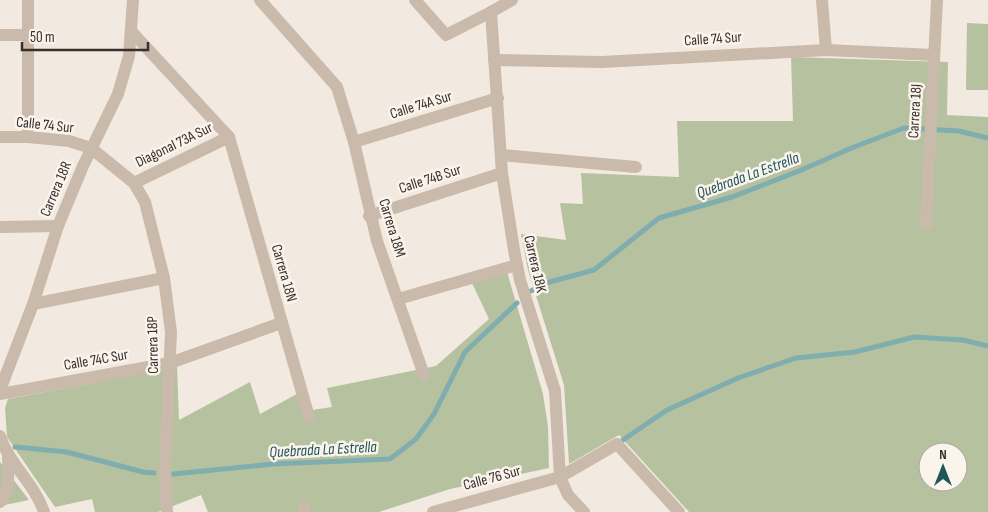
<svg xmlns="http://www.w3.org/2000/svg" width="988" height="512" viewBox="0 0 988 512" font-family="'Sofia Sans Condensed',sans-serif">
<rect width="100%" height="100%" fill="#f2eae0"/>
<g fill="#b6c1a0" fill-rule="evenodd">
<polygon points="967,23 988,24 988,90 966,90"/>
<path d="M791,57l157,5 -1,53 41,2v395h-299l-70,-77 -50,29 -5,-79 -36,-115 -7,-36 45,6 -6,-37 23,1 -2,-31 98,4 -2,-56h116zM928,452h30v30h-30z"/>
<polygon points="507,272 543,394 548,427 549,468 450,489 379,512 208,512 201,495 158,512 95,512 92,499 55,507 7,437 5,408 8,399 177,367 179,420 250,382 260,414 306,389 312,410 332,407 327,388 436,366 489,319 472,283"/>
<polygon points="0,462 29,500 0,506"/>
</g>
<g fill="none" stroke-linecap="round" stroke-linejoin="round">
<g stroke="#80adae" stroke-width="5">
<polyline points="531,291 546,283 594,270 659,218 732,197 799,171 854,147 904,128 959,131 988,138"/>
<polyline points="623,440 667,410 738,378 796,358 855,352 914,337 963,340 988,346"/>
<polyline points="15,447 67,452 143,472 154,473"/>
<polyline points="173,474 273,464 390,459 416,439 434,414 465,352 517,303"/>
</g>
<g stroke="#cabaac" stroke-width="12">
<polyline points="260,0 337,87 354,142 377,241 424,375"/>
<polyline points="415,0 446,35 491,12"/>
<polyline points="822,0 826,50"/>
<polyline points="132,32 229,137 309,417"/>
<polyline points="0,35 28,35"/>
<polyline points="494,60 602,62 826,50 934,55"/>
<polyline points="0,137 28,137 69,141 91,148 134,183 145,202 164,278 171,332 165,465 167,512"/>
<polyline points="28,137 28,0"/>
<polyline points="354,142 498,98"/>
<polyline points="501,155 636,167"/>
<polyline points="134,183 229,137"/>
<polyline points="369,216 502,173"/>
<polyline points="926,224 937,0"/>
<polyline points="0,227 58,226"/>
<polyline points="398,299 517,265"/>
<polyline points="33,304 164,278"/>
<polyline points="0,394 170,363 281,323"/>
<path d="M0,502c11,-13 8,-32 8,-48"/>
<polyline points="304,508 305,512"/>
<polyline points="433,512 560,477 617,444 679,512"/>
</g>
<g stroke="#cabaac" stroke-width="12">
<polyline points="512,0 491,12 502,173 514,250 520,280 555,391 560,477 568,495 584,512"/>
<polyline points="0,390 33,304 58,226 83,166 118,94 129,56 133,0"/>
<path d="M0,436c9,28 34,47 44,76"/>
</g>
</g>
<g text-anchor="middle" dominant-baseline="central" stroke-width="5" stroke-linejoin="round" paint-order="stroke">
<g font-size="15" fill="#392f2b" stroke="#faf4ed">
<text transform="translate(713 39) rotate(-4)">Calle 74 Sur</text>
<text transform="translate(421 105) rotate(-17)">Calle 74A Sur</text>
<text transform="translate(915 111) rotate(-87)">Carrera 18J</text>
<text transform="translate(45 125) rotate(6)">Calle 74 Sur</text>
<text transform="translate(174 145) rotate(-26)">Diagonal 73A Sur</text>
<text transform="translate(430 179) rotate(-18)">Calle 74B Sur</text>
<text transform="translate(56 189) rotate(-67)">Carrera 18R</text>
<text transform="translate(392 228) rotate(73)">Carrera 18M</text>
<text transform="translate(535 264) rotate(77)">Carrera 18K</text>
<text transform="translate(284 273) rotate(74)">Carrera 18N</text>
<text transform="translate(153 345) rotate(-91)">Carrera 18P</text>
<text transform="translate(96 360) rotate(-10)">Calle 74C Sur</text>
<text transform="translate(492 478) rotate(-15)">Calle 76 Sur</text>
</g>
<g font-size="16" font-style="italic" fill="#215659" stroke="#faf4ed">
<text transform="translate(748 176) rotate(-20)">Quebrada La Estrella</text>
<text transform="translate(323 450) rotate(-3)">Quebrada La Estrella</text>
</g>
</g>
<g transform="translate(943 467)"><circle r="24" fill="#faf4ed" stroke="#ada59f"/>
<path d="M0-4L9 19L0 12L-9 19Z" fill="#215659"/>
<text y="-8" font-size="14" font-weight="bold" text-anchor="middle" fill="#392f2b">N</text>
</g>
<path d="M22 42v8h126v-8" fill="none" stroke="#392f2b" stroke-width="2.5"/>
<text x="30" y="42" font-size="15" fill="#392f2b" stroke="#faf4ed" stroke-width="4" paint-order="stroke">50 m</text>
</svg>
